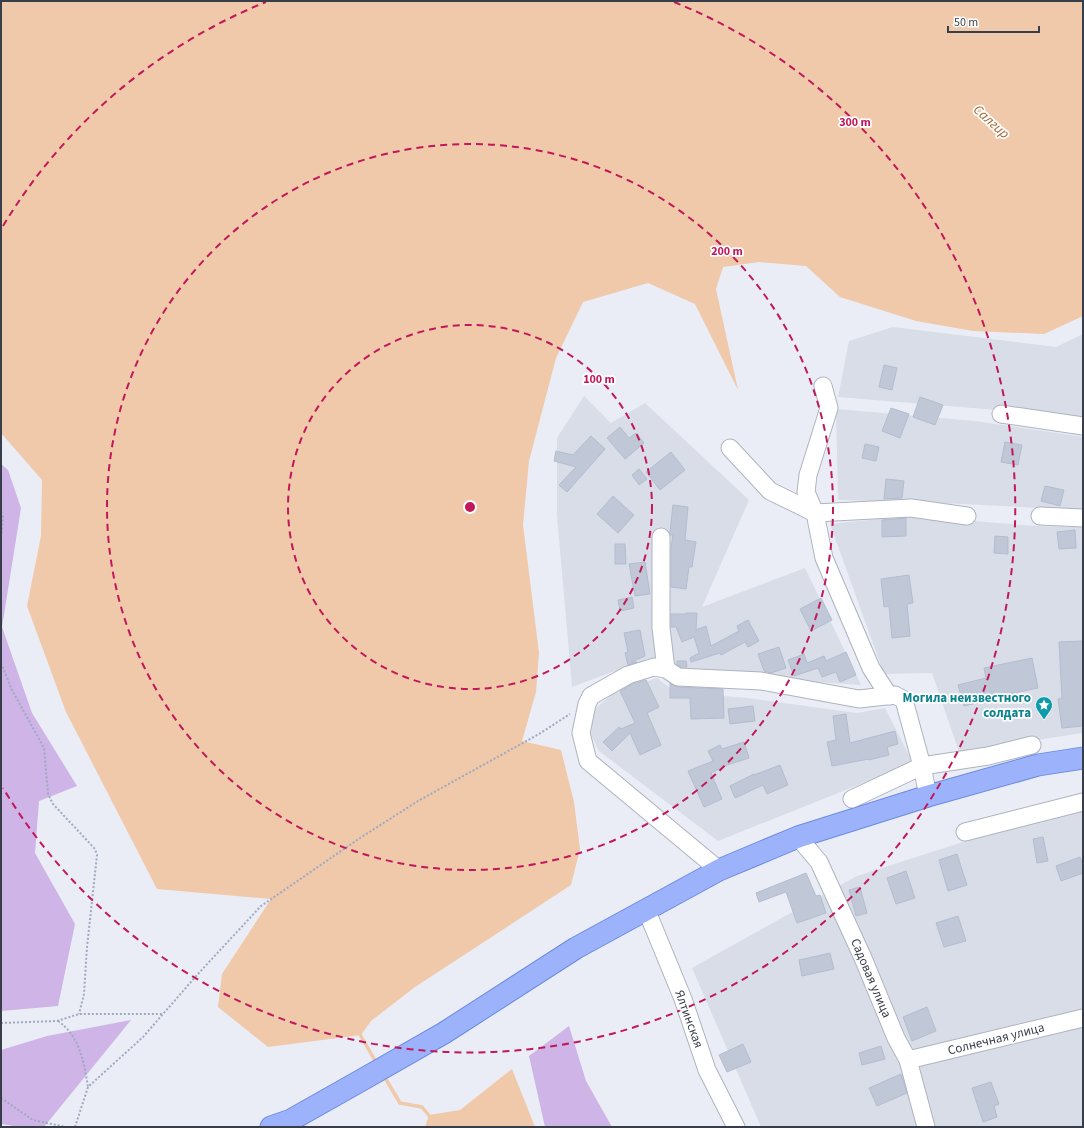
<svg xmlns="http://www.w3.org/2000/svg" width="1084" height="1128" viewBox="0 0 1084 1128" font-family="'Source Sans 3',sans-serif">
<rect width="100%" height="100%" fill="#eaedf5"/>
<g fill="#d8dde8">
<polygon points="893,327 1056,347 1083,334 1083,417 838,397 849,341"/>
<polygon points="584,396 611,423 645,403 749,500 702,607 805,568 861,685 683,673 649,658 572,687 557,515 557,438"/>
<polygon points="836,409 975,421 1083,437 1083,510 923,502 838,500"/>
<polygon points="907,516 1036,526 1083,527 1083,733 959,752 932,673 884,674 830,524"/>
<polygon points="657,678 675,692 747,698 857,713 885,708 913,763 718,841 599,751 591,735 593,711 612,694"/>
<polygon points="1083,807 1083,1127 761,1127 692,968 857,876 1062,810"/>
</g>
<g fill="#ceb4e7">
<polygon points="1,464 8,470 21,508 2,627 32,713 77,786 39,801 35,853 75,924 58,1006 1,1011"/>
<polygon points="131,1020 44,1127 20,1127 1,1124 1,1050 47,1036"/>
<polygon points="569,1026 586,1081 612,1127 545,1127 529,1056"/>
</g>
<g fill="#efc9a9">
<polygon points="1,1 1083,1 1083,316 1044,334 973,331 916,321 840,297 806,266 759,262 723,267 716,289 738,390 695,304 648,283 583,302 556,358 529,461 523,525 539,653 536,692 522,741 561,750 574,802 580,849 571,885 415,987 371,1021 361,1035 268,1047 218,1007 222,974 271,899 157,889 66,712 27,606 41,536 42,480 1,433"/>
<polygon points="512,1069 535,1127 425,1127 429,1115 460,1110"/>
</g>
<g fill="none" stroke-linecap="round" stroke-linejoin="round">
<g stroke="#efc9a9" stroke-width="3.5">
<polyline points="358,1031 377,1064"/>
<polyline points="384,1076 400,1103 422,1107 431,1118"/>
</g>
</g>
<g fill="#c0c7d6" stroke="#b3bdd1">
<polygon points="884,365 897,368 892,390 879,387"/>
<polygon points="920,397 943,405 935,425 913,417"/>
<polygon points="891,408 909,414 900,438 882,431"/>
<polygon points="620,427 629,438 636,433 644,443 625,459 607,438"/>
<polygon points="591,436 605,449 567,492 559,485 576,467 554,461 556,451 573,455"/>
<polygon points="1005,442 1022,445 1018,465 1001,462"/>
<polygon points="865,444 879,447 876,461 862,458"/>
<polygon points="671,452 685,470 660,490 646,472"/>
<polygon points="639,469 647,479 639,485 632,475"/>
<polygon points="886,479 904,481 902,498 884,499"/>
<polygon points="1045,486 1064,490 1060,506 1041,501"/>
<polygon points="613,496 634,515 618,533 597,514"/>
<polygon points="673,505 688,507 685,540 696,542 692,567 689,567 686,589 671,587 671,548 673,535 670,535 670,532"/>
<polygon points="906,518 906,536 882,537 882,520"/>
<polygon points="1075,530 1076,548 1059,549 1057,532"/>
<polygon points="995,536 1008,537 1008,554 994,553"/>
<polygon points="615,544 625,544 626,564 615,564"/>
<polygon points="645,562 650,594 635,596 629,564"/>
<polygon points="909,575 913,603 907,604 910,636 892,638 889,606 884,607 881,579"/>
<polygon points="632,597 634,608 620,611 618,600"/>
<polygon points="821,598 832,620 811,631 800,609"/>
<polygon points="686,613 697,613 696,630 706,626 711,646 739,631 737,626 748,620 759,641 748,647 745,642 721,655 720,653 691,662 690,658 699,653 694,637 682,642 676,627 671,627 671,614 686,614"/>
<polygon points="640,630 645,656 631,662 637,662 628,665 625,653 628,652 624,633"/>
<polygon points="1083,641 1083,726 1062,728 1058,699 1062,698 1059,642"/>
<polygon points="779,647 786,668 771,673 764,671 758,654"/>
<polygon points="846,652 856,675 840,682 836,672 822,677 818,668 794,676 788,660 804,654 807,663 824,656 826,661"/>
<polygon points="1032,658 1038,688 980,700 981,702 964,706 958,685 986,678 984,668"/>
<polygon points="677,661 686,661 687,667 681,667 677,664"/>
<polygon points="646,680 659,707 647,713 661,745 640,755 630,733 612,751 603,742 619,727 621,729 635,723 620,691 632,684"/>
<polygon points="670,683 678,687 723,689 724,718 691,719 690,698 670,698"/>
<polygon points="753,706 755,721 730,724 728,709"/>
<polygon points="846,714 850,743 895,731 898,744 887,747 889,755 869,760 869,759 832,766 827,742 836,740 833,716"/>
<polygon points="744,742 749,758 727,765 711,773 722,799 704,807 688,771 713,761 708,751 720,745 722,749"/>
<polygon points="780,765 788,785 767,794 763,785 735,798 730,786 754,774 754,775"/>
<polygon points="1043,837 1048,861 1037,863 1033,839"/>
<polygon points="957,854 967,885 948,891 939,860"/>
<polygon points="1080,857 1083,865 1083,873 1061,881 1056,866"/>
<polygon points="906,871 915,898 896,904 887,878"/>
<polygon points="806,873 816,896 820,895 826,913 797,923 786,892 759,902 756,893"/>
<polygon points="860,887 867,913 856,916 849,890"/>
<polygon points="958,916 966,941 944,947 936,923"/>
<polygon points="830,953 834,969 802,976 799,960"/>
<polygon points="927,1007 936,1031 912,1041 903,1017"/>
<polygon points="743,1044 751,1062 727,1072 719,1055"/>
<polygon points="881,1046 885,1059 862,1065 859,1053"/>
<polygon points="901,1074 907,1093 877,1106 869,1088"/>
<polygon points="991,1082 999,1104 994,1106 997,1117 983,1122 972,1088"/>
</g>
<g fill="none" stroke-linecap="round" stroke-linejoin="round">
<g stroke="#adb3c0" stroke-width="19">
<g id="minor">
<polyline points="823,386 829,408 808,475 806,492 815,513 824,558 871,668 889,696"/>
<polyline points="1001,414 1083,426"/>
<polyline points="730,448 770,491 815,513 911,508 967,516"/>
<polyline points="1040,516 1083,518"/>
<polyline points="661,537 661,628 666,669"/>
<polyline points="852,799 922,766 988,756 1032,745"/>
<polyline points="965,832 1083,802"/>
<polyline points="798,837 819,862 863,958 896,1038 908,1060 926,1127"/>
<polyline points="719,870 588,761 581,733 587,704 591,696 628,675 654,667 666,669 678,677 761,681 859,699 895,695 904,700 922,766 928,796"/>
<polyline points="646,909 683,999 707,1070 736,1127"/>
<polyline points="908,1060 1083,1018"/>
</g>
</g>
<g stroke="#6b8ae1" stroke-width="23">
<polyline id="major" points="271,1127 291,1120 360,1081 444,1033 576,948 719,870 798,837 928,796 1038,765 1083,758"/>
</g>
<g stroke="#9ea9c1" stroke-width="2" stroke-dasharray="2 2" stroke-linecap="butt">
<polyline points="1,512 3,516 1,540"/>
<polyline points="1,663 12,690 44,748 48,794 53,804 95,849 97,855 87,947 84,994 79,1014"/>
<path d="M58,1021c22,15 26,42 30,66"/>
<polyline points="1,1023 57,1021 79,1014 163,1014"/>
<polyline points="1,1098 33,1120 66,1127"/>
<polyline points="75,1127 88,1087 143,1037 197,975 261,906 360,838 418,801 539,734 570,714"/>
</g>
<use href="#minor" stroke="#fff" stroke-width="17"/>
<use href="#major" stroke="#9cb3fc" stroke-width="21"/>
</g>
<g fill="none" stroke="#c2185b" stroke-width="2" stroke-dasharray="7 5">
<circle cx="470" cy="507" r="182"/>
<circle cx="470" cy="507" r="363"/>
<path d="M3 226A545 545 0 0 1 266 2M674 2A545 545 0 1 1 3 788"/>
</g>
<defs>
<g id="sight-pin" transform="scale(0.9)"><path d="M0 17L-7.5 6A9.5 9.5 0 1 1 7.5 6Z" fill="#0f9aa8" stroke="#fff"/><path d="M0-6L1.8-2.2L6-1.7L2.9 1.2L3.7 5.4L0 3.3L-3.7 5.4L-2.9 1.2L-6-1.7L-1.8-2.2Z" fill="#fff"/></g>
</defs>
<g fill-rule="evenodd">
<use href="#sight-pin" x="1044" y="705"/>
</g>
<g text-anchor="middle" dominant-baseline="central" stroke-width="3.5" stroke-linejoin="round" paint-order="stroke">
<g font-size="13" font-weight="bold" fill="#0d838f" stroke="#fff" text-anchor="end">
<text x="1031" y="698">Могила неизвестного<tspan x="1031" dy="15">солдата</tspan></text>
</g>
<g font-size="13" fill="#383e49" stroke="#fff">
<text transform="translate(871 978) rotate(67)">Садовая улица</text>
<text transform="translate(689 1019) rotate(70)">Ялтинская</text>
<text transform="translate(996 1039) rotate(-14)">Солнечная улица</text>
</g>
<g font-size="14" font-style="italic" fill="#a36630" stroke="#fff">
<text transform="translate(991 122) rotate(42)">Салгир</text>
</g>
</g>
<circle cx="470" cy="507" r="6" fill="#c2185b" stroke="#fff" stroke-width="2"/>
<g font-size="12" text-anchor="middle" font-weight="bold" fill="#c2185b" stroke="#fff" stroke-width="3.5" stroke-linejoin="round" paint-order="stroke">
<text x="855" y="126">300 m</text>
<text x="727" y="255">200 m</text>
<text x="599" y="383">100 m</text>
</g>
<rect width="1084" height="1128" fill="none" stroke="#383e49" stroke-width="4"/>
<path d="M948 26v6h91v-6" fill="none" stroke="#383e49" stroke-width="2"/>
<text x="954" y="26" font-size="12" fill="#383e49" stroke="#ffffff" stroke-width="3" paint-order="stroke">50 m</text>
</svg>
